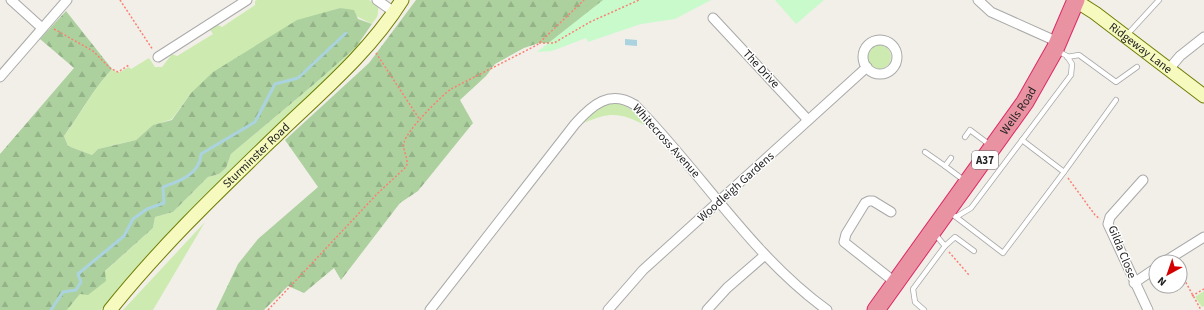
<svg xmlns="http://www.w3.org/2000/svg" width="1204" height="310" viewBox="0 0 1204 310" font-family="'Source Sans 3',sans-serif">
<defs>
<pattern id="forest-firs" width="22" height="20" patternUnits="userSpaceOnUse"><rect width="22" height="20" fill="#add19e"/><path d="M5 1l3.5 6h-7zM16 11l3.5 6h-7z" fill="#95b388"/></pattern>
</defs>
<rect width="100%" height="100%" fill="#f2efe9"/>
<g fill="#cdebb0">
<path d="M257,0h112l10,6c-3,10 2,7 -7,18l-32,-16 -13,4 -136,81 -19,26 -20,7 -16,14 -38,9 -6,6 -24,-9 -4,-10c17,-22 29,-47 48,-67l6,4 11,-6 2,2 18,-11 6,9h7l10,-13 5,2 36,-22 -3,-4 8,-5 4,2 33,-22v-4z"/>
<polygon points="360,41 363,43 123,284 101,310 67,310 80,294 153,228 155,217 173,212 208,177 219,174 226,168 231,154 319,80"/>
<circle cx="879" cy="57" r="12"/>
<path d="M608,103c19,-1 27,9 39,23 -27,-13 -35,-15 -63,-3l8,-9z"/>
<polygon points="205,222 153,310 123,310"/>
<polygon points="1204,291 1204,306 1202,307 1195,297"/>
</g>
<g fill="url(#forest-firs)">
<polygon points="416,0 622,0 554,43 539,43 524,48 495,64 486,76 460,100 473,123 418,191 400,203 341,280 334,268 304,293 288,286 264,310 216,310 238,264 258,239 318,187 285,140 369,63"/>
<path d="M340,8l14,2 4,9 14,5 -16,23 -37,33 -88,74 -5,14 -7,6 -11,3 -35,35 -18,5 -2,11 -48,43 1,10 -18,14 -8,-1 -13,16h-67v-156l74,-86 -34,-29 26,-28 46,58c-19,20 -31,44 -48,67l4,10 24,9 6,-6 38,-9 17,-15 19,-5 19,-27 22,-21 84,-52z"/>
</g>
<g fill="#c8facc">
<polygon points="603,0 711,0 675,19 641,24 588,42 586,38 552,51 537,52"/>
<polygon points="775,0 824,0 796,24"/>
</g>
<polygon fill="#aad3df" points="625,39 637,40 637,46 625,45"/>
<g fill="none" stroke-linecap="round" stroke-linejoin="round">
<path stroke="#aad3df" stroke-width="3" d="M51,310l12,-18 13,-2 5,-8 -3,-8 46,-38 9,-17 14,-10 17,-6 -1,-16c17,-6 37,-13 38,-33l54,-32 20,-38 23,-6 48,-45"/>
<g stroke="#a9a9a9" stroke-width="6">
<g id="lane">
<polyline points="1126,36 1159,0"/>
<polyline points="1067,57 1079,55 1116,82 1137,67"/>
<polyline points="965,137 970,130 990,145"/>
<polyline points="925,152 945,166"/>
<polyline points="951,158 945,166 965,181"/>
<polyline points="1064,172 1116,100"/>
<polyline points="950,213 956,217 971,208 1071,75 1072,64 1067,56 1058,51"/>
<polyline points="956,217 1003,253 1064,172 1022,140"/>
<polyline points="945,246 955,237 974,251"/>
<polyline points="924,310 915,302 913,289 945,246 934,233"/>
</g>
</g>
<g stroke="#a9a9a9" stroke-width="11">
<g id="street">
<polyline points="11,0 42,28"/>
<polyline points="377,0 394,12"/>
<polyline points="978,0 991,12 1058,42"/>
<polyline points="713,18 808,120"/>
<circle cx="880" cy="57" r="17"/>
<polyline points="158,57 247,0"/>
<polyline points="1169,69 1180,56 1204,37"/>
<polyline points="0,77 67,0"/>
<polyline points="1143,180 1110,217 1108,224 1148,310"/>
<polyline points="891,212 873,201 869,201 865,203 846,234 844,242 896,283"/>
<polyline points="1164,262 1204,237"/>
<polyline points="1134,283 1156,268"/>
<path d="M430,310l145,-186c17,-19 35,-35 60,-19 66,67 116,150 192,205"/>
<polyline points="608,310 643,270 867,67"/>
<polyline points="707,310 727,288 765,255"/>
</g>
</g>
<g stroke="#707d05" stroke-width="15">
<g id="secondary">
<path id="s1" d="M1076,1l19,12 109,83"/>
<path id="s2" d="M110,310c52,-65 111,-121 171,-179 43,-41 89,-80 121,-131"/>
</g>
</g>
<g stroke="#dc2a67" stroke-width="19">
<g id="highway">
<path id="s3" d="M876,310l149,-208 30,-53 21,-49"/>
</g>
</g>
<g stroke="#fa8072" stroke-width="1.5" stroke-dasharray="2 2" stroke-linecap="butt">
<polyline points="120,0 153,50"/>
<polyline points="54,29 93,51 110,68 118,72 129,65"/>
<polyline points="539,43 554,43 590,22 639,0"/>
<polyline points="376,53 420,120"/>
<polyline points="1068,178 1095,215 1100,219"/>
<polyline points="949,252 969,275"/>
<polyline points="1180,277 1185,281 1201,310"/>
<polyline points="1192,296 1204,289"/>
<path d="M268,310l110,-117 28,-26c4,-8 -4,-15 -2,-24 2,-12 36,-46 47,-54l86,-44 47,-45"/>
</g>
<use href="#lane" stroke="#fff" stroke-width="4.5"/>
<use href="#street" stroke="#fff" stroke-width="9"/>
<use href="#secondary" stroke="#f7fabf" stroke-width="13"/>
<use href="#highway" stroke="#e892a2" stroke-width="17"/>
</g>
<g text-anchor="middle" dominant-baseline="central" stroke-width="3" stroke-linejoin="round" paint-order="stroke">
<rect fill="#fff" stroke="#646464" stroke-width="1" x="972" y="151" width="26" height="18" rx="3"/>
<g font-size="11" font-weight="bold" fill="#222">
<text x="985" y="160">A37</text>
</g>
<g font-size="12" fill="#222" stroke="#fff">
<text stroke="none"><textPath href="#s1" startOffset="80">Ridgeway Lane</textPath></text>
<text transform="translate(761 69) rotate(47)">The Drive</text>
<text stroke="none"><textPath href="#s3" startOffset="245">Wells Road</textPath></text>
<text transform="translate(666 141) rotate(48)">Whitecross Avenue</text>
<text stroke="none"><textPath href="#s2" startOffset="213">Sturminster Road</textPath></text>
<text transform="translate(736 187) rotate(-42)">Woodleigh Gardens</text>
<text transform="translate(1122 252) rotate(68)">Gilda Close</text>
</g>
</g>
<g transform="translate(1168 274) rotate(220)"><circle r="19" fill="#ffffff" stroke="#a7a7a7"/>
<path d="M0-3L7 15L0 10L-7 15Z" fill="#d40000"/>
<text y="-6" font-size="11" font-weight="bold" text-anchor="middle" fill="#222222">N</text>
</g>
</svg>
